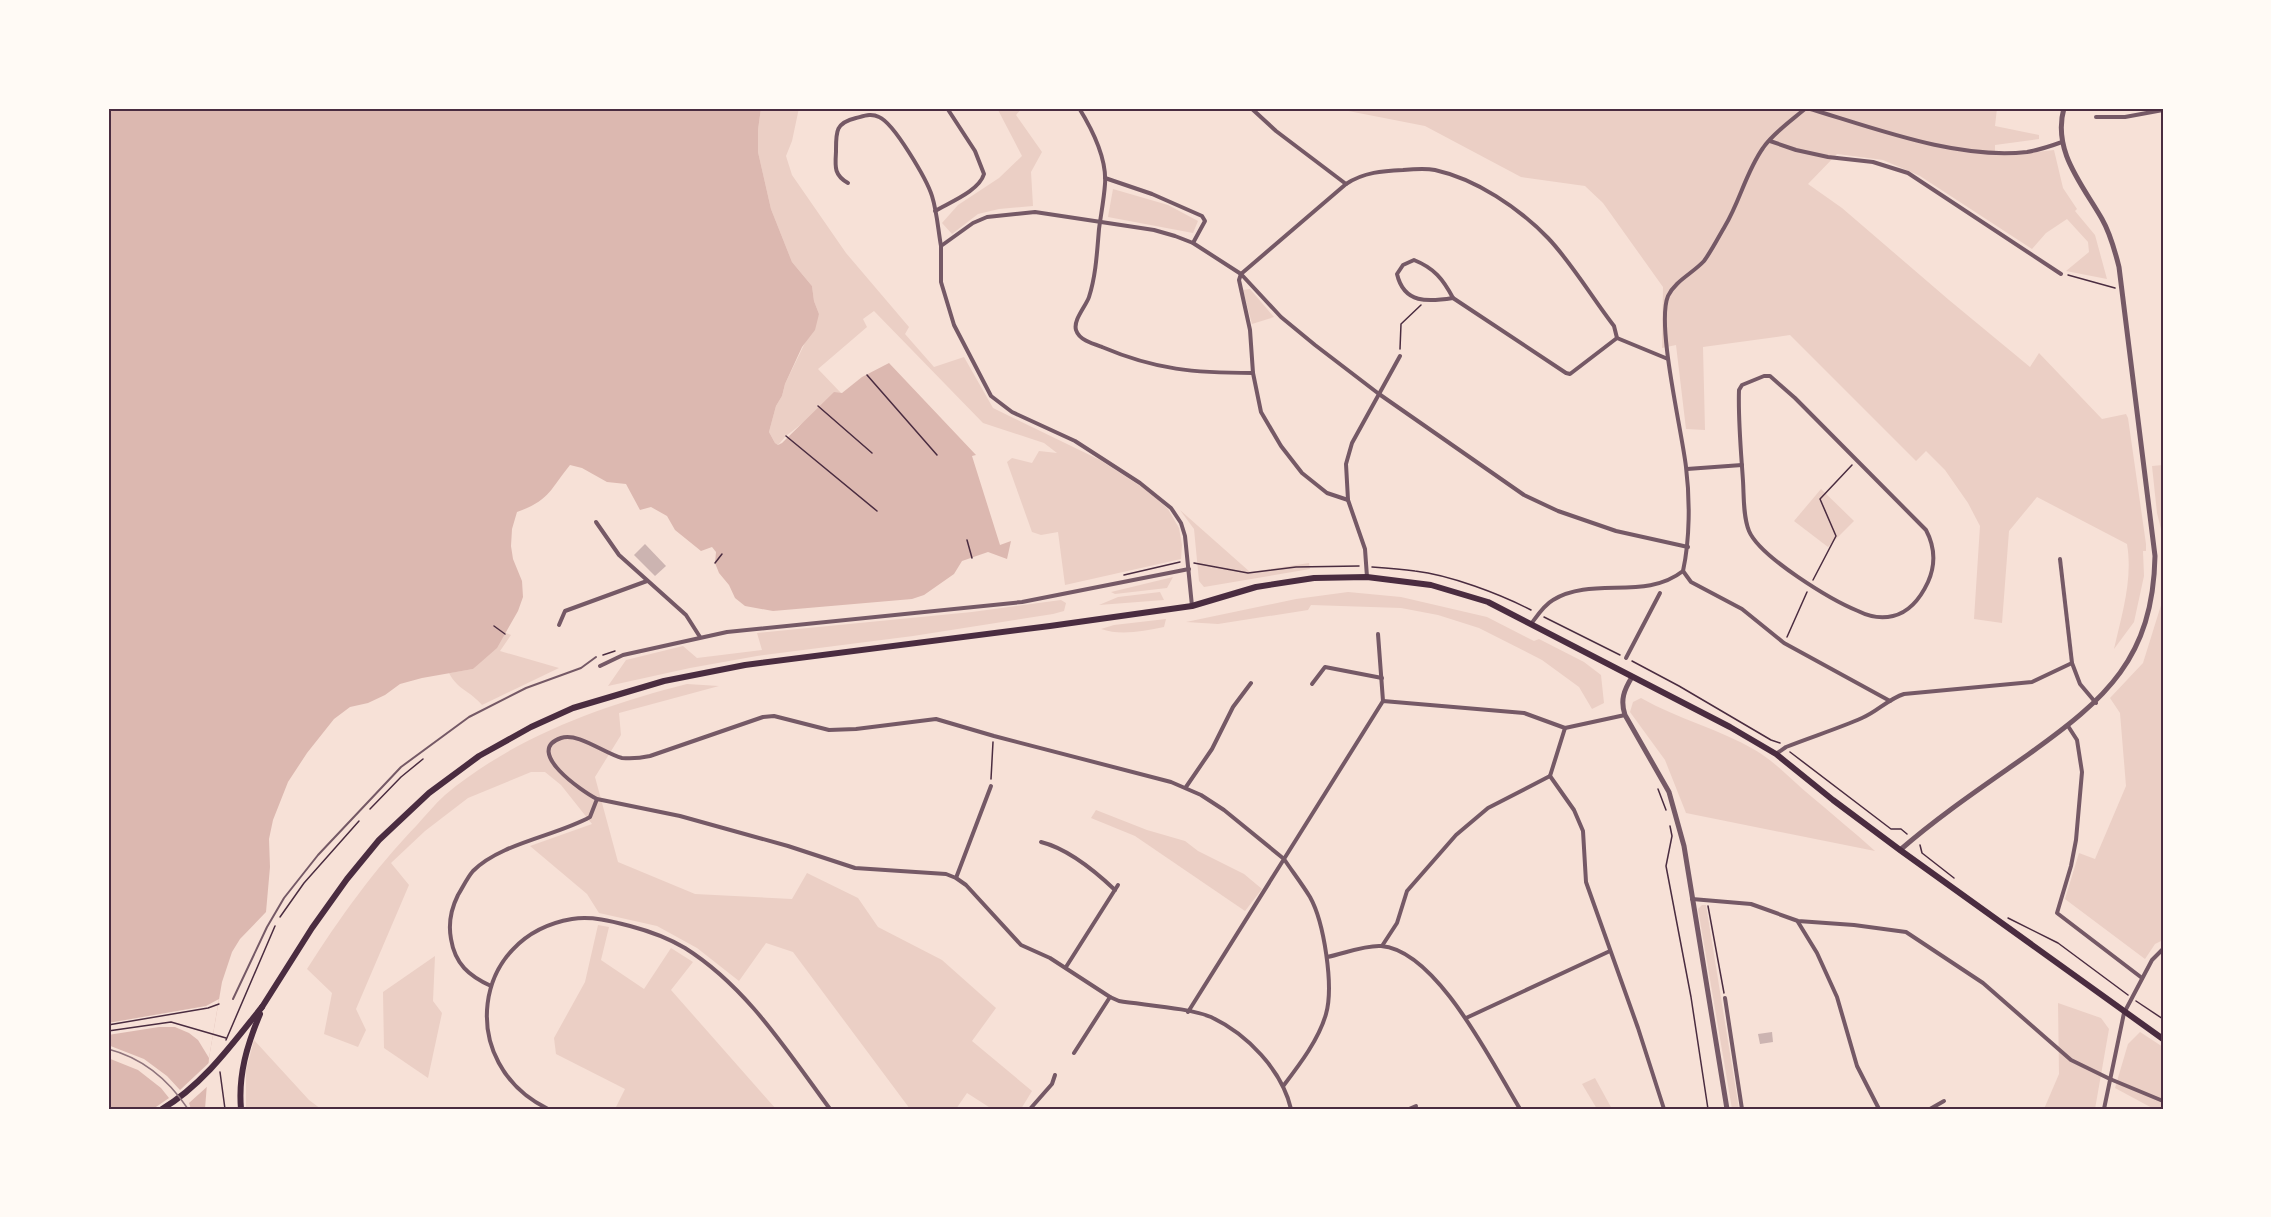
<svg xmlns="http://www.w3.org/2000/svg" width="2271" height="1217" viewBox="0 0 2271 1217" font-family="'Alegreya Sans',sans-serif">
<rect width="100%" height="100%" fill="#f7e1d7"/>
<g fill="#ebcfc5">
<polygon points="761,108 799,108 792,141 786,156 792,175 846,253 909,327 905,334 934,367 964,357 993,408 1100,460 1148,491 1168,509 1179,528 1182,545 1181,559 1065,585 1058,532 1041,535 1032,532 1007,462 1012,458 1032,463 1039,451 1057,453 1044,443 983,423 874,311 863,319 867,327 818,369 841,393 786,436 778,445 775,443 769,432 776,406 782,396 785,384 819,314 814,301 812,286 792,262 771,209 758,152 758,130"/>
<polygon points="997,108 1022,108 1016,115 1042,152 1031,172 1033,206 999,209 978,214 952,234 942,223 958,205 999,178 1022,156"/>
<path d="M1333,108h664l-2,18 44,9v4l-44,6v9l16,1 43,-5 9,38 14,21 -2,2 20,24 12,44 -41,-8 23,-19 -1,-10 -21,-23 -21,14 -14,16 -112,-73 -37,-16 -46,-6 -29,30 34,24 107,92 81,67 9,-14 63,66 24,-5 2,4 18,126v7h-3l1,25 -10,46 -20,27c8,-35 19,-70 13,-105l-90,-47 -28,34 -7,92 -28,-4 6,-93 -12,-23 -23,-33 -19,-19 -10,10 -126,-126 -87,12 2,83 -19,-1 -10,-84 -14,3 1,-61 -60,-84 -18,-17 -64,-9 -96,-51z"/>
<polygon points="1113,189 1168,205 1198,221 1193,233 1108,217"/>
<polygon points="1250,289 1274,317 1252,324 1243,290"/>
<polygon points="2163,465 2163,537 2157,513 2152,466"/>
<polygon points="1821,489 1854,521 1828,547 1794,521"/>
<polygon points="1180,510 1250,572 1309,563 1310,569 1204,587 1199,581 1194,529"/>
<polygon points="1173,577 1167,588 1115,594 1111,592"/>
<polygon points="2163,590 2163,940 2155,944 2145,959 2065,899 2079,853 2095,859 2126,786 2120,713 2110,698 2143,663 2162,602"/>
<polygon points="1160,592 1164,600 1099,605 1118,597"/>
<polygon points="1348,592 1401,597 1487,617 1534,641 1539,639 1584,662 1601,675 1604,703 1592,709 1579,687 1542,660 1479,628 1438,615 1401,608 1311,605 1308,610 1218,624 1186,622 1296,599"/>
<polygon points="1061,600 1066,603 1064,611 1053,614 913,636 757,656 690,668 608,686 626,660 683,646 697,658 762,650 757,633 972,612"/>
<path d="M1166,619l-2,8c-21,4 -43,9 -63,2l13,-4z"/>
<path d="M506,633l5,2 -11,16 59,17 -77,37c-13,-15 -24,-15 -33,-32l24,-4z"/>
<path d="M687,684l32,2 -100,27 2,22 -26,42 23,85 77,32 97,5 15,-26 51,25 20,29 64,33 54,48 -24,33 60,50 -11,18h-29l-25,-16 -11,16h-46l-117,-157 -27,-9 -27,38 -42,-33 -40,-22 -58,-13 -12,-19 -57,-48 62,-22 -31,-39 -16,-13h-14l-63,26 -43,33 -34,32 18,22 -53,124 10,21 -8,17 -34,-13 8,-41 -25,-24c34,-53 66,-98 110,-144 9,-10 18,-21 28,-30 69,-58 156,-89 242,-111z"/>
<path d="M1641,698c37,21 78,31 114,52 22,13 37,31 57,47 21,18 42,35 63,54l-189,-38 -21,-53 -35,-48 3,-10z"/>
<polygon points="1096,810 1147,830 1185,841 1198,851 1244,874 1262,889 1245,911 1135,836 1091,818"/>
<polygon points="1702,905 1706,905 1739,1109 1732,1109 1698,909"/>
<polygon points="598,925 609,927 601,960 644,989 671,948 693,962 671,990 776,1109 615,1109 625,1089 556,1054 554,1038 585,982"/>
<polygon points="435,956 433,1001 442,1013 428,1078 384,1048 383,992"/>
<polygon points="2058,1003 2101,1018 2109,1029 2095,1109 2044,1109 2059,1074"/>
<polygon points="2140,1032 2163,1047 2163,1109 2154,1109 2115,1088 2128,1044"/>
<polygon points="254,1040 309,1100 321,1109 246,1109 246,1070"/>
<polygon points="1595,1078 1612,1109 1597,1109 1582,1084"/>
</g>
<path fill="#dcb8b0" d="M108,108h653l-3,22v22l13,57 21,53 20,24 2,15 5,13 -4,16 -13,17 -17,37 -3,12 -6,10 -7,26 6,11 3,2 4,-2 52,-51 8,1 20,-16 27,-14 87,92 -4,1 28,89 11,-4 -4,18 -19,-7 -26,9 -8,13 -30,21 -12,4 -139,12 -28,-5 -10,-8 -6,-13 -10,-12 -4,-10 1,-11 -4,-5 -11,4 -26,-21 -8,-14 -16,-9 -11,3 -14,-26 -19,-2 -25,-14 -12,-3c-21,26 -20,35 -53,47l-5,17 -1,17 2,13 9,22 1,16 -5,14 -21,37 -24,21 -51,9 -22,6 -15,11 -17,8 -18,4 -16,12 -27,34 -19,29 -15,38 -4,19 1,28 -4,45 -26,27 -8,13 -10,30 -13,76 -4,51h-97z"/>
<g fill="#f7e1d7">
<polygon points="219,999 209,1058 198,1040 189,1033 175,1027 159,1027 108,1035 108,1023 206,1006"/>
<polygon points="108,1045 144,1059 167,1076 180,1090 212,1060 209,1085 189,1103 191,1109 153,1109 169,1098 161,1088 138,1070 108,1058"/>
</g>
<g fill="#ccb4b1">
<polygon points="645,544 666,566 655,576 634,555"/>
<polygon points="1772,1032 1773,1042 1760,1044 1758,1034"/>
</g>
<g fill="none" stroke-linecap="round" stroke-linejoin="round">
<g stroke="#4a2c40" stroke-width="1.5">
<polyline points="2068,275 2115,288"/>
<polyline points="1400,349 1401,324 1421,305"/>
<polyline points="867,375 937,455"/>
<polyline points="818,406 872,453"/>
<polyline points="786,436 877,511"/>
<polyline points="967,540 972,558"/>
<polyline points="715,563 722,554"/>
<polyline points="1194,563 1248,573 1296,567 1359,566"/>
<path d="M1372,567c15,1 29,2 43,4 35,4 85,23 116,39"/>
<polyline points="1124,575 1180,562"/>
<polyline points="1813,580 1836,536 1820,499 1852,465"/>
<polyline points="1544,617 1620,655"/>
<polyline points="494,626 505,634"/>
<polyline points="1787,637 1807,592"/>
<polyline points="603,655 615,651"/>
<polyline points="1632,661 1679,686 1771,740 1780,743"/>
<polyline points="1790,752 1891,829 1901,829 1907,834"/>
<polyline points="991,779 993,742"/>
<polyline points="1658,789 1666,810"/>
<polyline points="370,809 401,777 423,759"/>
<polyline points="1670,826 1672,836 1666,866 1691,997 1708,1109"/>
<polyline points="1920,845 1922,853 1954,878"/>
<polyline points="1708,906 1724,993"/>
<polyline points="280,917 304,883 359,821"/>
<polyline points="2008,918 2058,943 2128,995"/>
<polyline points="2136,1001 2163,1019"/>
<polyline points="108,1025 208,1008 219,1004"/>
<polyline points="108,1031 171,1022 226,1038"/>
<polyline points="226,1040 275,926"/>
<polyline points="220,1072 225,1109"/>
</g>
<polyline stroke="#755966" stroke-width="2" points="233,999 267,927 284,898 318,855 401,767 469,717 526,688 581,668 596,657"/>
<g stroke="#755966" stroke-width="4">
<path d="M1079,108c13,21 28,50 26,76 -1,15 -4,30 -6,45 -2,23 -3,46 -10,68 -3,9 -16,23 -13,33 3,10 17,14 26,17 54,23 93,26 151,26"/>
<path d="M1251,108l25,23 70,53c18,-12 37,-13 57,-14 11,-1 22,-2 32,0 41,9 84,38 113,68 23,24 45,61 66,88l3,12 51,21"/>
<path d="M1807,108c67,20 150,52 220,44 12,-2 24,-6 35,-10"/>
<polyline points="2096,117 2125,117 2163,110"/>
<polyline points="1770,141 1796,150 1828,157 1873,162 1908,173 2061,274"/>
<polyline points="1105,178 1152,194 1202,216 1205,221 1193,243"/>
<path d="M848,183c-14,-8 -13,-16 -12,-31 0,-20 -1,-29 20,-34 8,-2 15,-5 23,-1 15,6 48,63 53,79 5,16 6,33 9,50"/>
<polyline points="1346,184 1241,274 1239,280 1250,330 1253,373 1261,412 1281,446 1302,473 1327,493 1348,500"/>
<path d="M935,211c15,-9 44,-20 49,-37l-9,-23 -28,-43"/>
<path d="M1414,260c20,8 29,19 39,38 -25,4 -49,6 -56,-24l6,-9z"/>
<polyline points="1453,298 1566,373 1570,374 1617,338"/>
<path d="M1764,376h6l25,22 131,132c9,17 10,34 2,52 -7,15 -18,30 -35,34 -12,3 -25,0 -35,-5 -27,-11 -98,-54 -109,-80 -6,-15 -5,-34 -6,-50 -2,-30 -5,-61 -4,-91l3,-5z"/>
<polyline points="1687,469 1742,465"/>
<polyline points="596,522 619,555 686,615 700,637"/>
<polyline points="2060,559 2072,663"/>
<polyline points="1683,571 1691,582 1742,609 1784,643 1890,701"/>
<polyline points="1367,577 1365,549 1348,500 1346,464 1352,443 1400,356"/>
<polyline points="1192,606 1185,536 1181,523 1171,508 1140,483 1075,441 1012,412 991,396 954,325 941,282 941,246 973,223 987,217 1035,212 1154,230 1175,236 1193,243 1241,274 1281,317 1315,345 1379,394 1524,495 1558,511 1616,531 1688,547"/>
<path d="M1531,624c6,-8 13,-19 22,-24 40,-24 92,1 130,-29 7,-32 7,-72 3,-104 -4,-36 -30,-142 -18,-171 7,-15 25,-23 36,-35 8,-11 14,-23 21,-35 15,-25 21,-54 38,-78 10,-15 29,-28 43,-40"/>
<polyline points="559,625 565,611 647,581"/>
<polyline points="1378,634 1383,701"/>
<polyline points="1626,658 1660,593"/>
<polyline points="600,666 623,655 727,632 1022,602 1189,569"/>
<polyline points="1312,684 1325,667 1382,678"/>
<polyline points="2068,726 2077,740 2082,772 2076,840 2071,866 2057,913 2142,978"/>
<path d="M1776,754l10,-7c25,-10 51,-18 76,-29 15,-6 26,-19 42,-24l128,-12 40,-19 8,21 16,19"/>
<polyline points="1550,776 1574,810 1583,831 1586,882 1638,1028 1664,1109"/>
<polyline points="1186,787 1212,749 1233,707 1251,683"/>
<path d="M1041,842c28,7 54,29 74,48"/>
<polyline points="956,878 991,786"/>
<polyline points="1692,899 1751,904 1798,921 1854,925 1906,932 1983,983 2071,1060 2110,1079 2163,1101"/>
<polyline points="1798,922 1817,953 1837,997 1857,1066 1879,1109"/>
<polyline points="1382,946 1397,923 1407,891 1456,835 1488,808 1550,776 1565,728"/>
<path d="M1327,957c16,-3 37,-12 54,-11 56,4 112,119 139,163"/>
<polyline points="1066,967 1118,885"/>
<path d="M491,986c-22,-10 -36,-22 -40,-47 -3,-16 0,-30 7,-44 5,-8 9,-17 15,-24 28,-28 83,-35 117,-54l7,-18"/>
<polyline points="1725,998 1742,1109"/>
<path d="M1188,1012l96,-153 -60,-49 -23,-15 -30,-13 -177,-46 -58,-17 -80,10 -27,1 -55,-14 -11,1 -113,39c-9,2 -18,3 -28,2 -17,-4 -44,-26 -61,-20 -38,13 22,54 36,61l83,17 108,30 67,22 91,6 10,4 10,7 55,60 29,13 60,39 9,4c24,4 71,7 92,16 36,17 71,53 80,92"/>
<polyline points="1466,1018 1610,951"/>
<polyline points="1074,1053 1110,997"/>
<path d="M1284,1085c16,-21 35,-46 42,-71 8,-28 -2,-92 -16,-117 -8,-13 -18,-26 -26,-38l99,-158 141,12 41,15 60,-13"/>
<path d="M548,1109c-92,-45 -77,-173 24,-190 20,-3 39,2 58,7 19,5 38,12 55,22 62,39 102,103 145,161"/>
<polyline points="1030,1109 1052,1084 1055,1075"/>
<polyline points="1409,1109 1416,1106"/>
<polyline points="1930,1109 1944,1101"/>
<polyline points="2104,1109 2124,1013 2152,960 2163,949"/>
</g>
<g stroke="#755966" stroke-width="5">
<path d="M1632,677c-8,13 -12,23 -7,38l44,77 15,54 43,263"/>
<path d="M1900,850c40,-35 85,-65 129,-96 77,-55 124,-96 126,-198l-36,-289c-4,-16 -9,-34 -17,-48 -20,-35 -50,-68 -38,-111"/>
</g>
<polyline stroke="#4a2c40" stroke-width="6" points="262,1007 312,928 347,879 379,840 429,793 479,756 531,727 573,708 664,681 745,665 1050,626 1192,606 1256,587 1314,578 1367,577 1431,585 1488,602 1730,727 1776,754 1833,800 1900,850 2163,1039"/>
<g stroke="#4a2c40" stroke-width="6">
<path d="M162,1109c41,-24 71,-66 100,-102"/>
<path d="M241,1109c-3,-34 6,-64 19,-95"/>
</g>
<path stroke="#8f747c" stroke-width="1.5" d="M108,1049c35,9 60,30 80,60"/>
</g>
<rect width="2271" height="1217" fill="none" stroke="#fffaf5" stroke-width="219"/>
<rect x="110" y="110" width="2052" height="998" fill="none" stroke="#4a2c40" stroke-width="2"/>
</svg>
